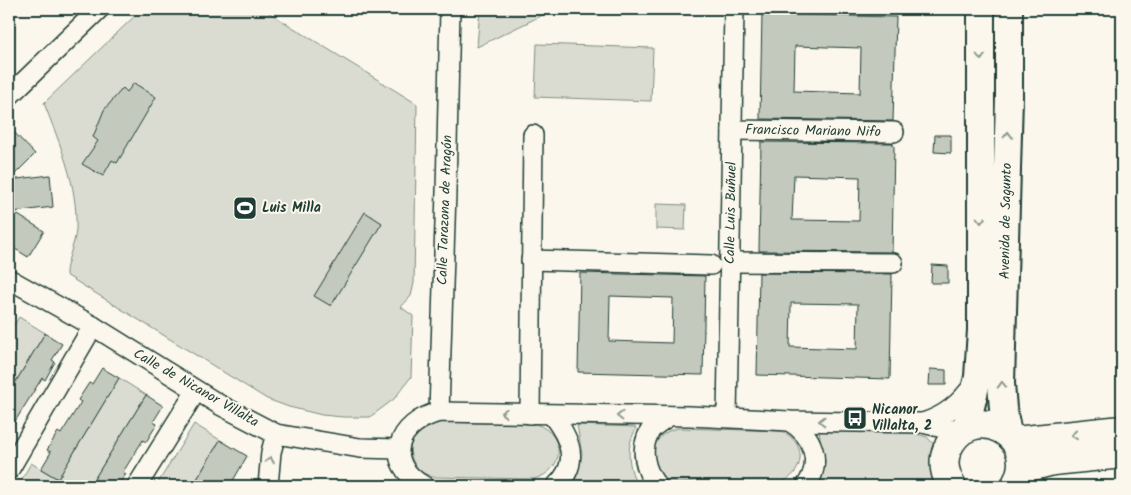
<svg xmlns="http://www.w3.org/2000/svg" width="1131" height="495" viewBox="0 0 1131 495" font-family="Kalam,sans-serif">
<rect width="100%" height="100%" fill="#fbf7ec"/>
<filter id="ink" filterUnits="userSpaceOnUse"><feTurbulence type="fractalNoise" baseFrequency=".02" numOctaves="2"/><feDisplacementMap in="SourceGraphic" scale="10" xChannelSelector="R" yChannelSelector="G"/><feConvolveMatrix kernelMatrix="1 2 1 2 8 2 1 2 1" color-interpolation-filters="sRGB"/></filter>
<g filter="url(#ink)">
<g fill="#dbdcd1" stroke="#7d8c82">
<path d="M142,9h121l154,95 -3,179 -3,13 -10,11 12,9 -2,61 -17,22 -24,18h-27l-21,-2 -33,-8 -22,-8 -201,-124c-1,-11 9,-31 10,-45 2,-46 -16,-85 -32,-127z"/>
<polygon points="480,9 555,9 477,47"/>
<polygon points="537,44 653,48 651,101 535,97"/>
<polygon points="656,204 686,205 685,230 656,229"/>
<polygon points="19,317 45,333 9,393 9,333"/>
<polygon points="119,378 146,395 90,486 69,486 58,479 54,486 18,486 31,463 58,479"/>
<path d="M435,422l101,2c31,11 29,47 -2,55l-102,-2c-3,-2 -7,-3 -11,-5 -11,-9 -16,-30 -4,-40 5,-4 12,-7 18,-10z"/>
<polygon points="194,424 220,440 193,486 156,486"/>
<path d="M577,425l58,2 1,2c-10,17 -8,34 -1,52l-60,-1 7,-26z"/>
<path d="M678,428l103,3c28,12 24,44 -3,53l-106,-2c-28,-11 -25,-48 6,-54z"/>
<polygon points="819,431 913,433 927,437 936,447 933,478 921,486 817,485 816,484 823,458"/>
</g>
<g fill="#c4c9be" stroke="#1f3d34" fill-rule="evenodd">
<path d="M762,14l134,3 -3,104 -133,-2zM795,46l66,2 -1,45 -66,-2z"/>
<polygon points="134,83 156,97 117,163 112,160 103,176 82,164 98,141 93,137 104,110 123,88 127,92"/>
<polygon points="9,127 35,154 9,180"/>
<polygon points="935,135 951,135 951,153 934,152"/>
<path d="M761,142l132,1v2l1,1 -2,106 -133,-1zM794,175l66,2 -1,44 -67,-1z"/>
<polygon points="50,175 53,207 13,212 44,231 28,257 9,245 9,180"/>
<polygon points="365,212 382,223 331,306 314,296"/>
<polygon points="932,265 948,266 948,283 931,283"/>
<path d="M580,273l125,3 -2,99 -125,-3zM610,296l63,2 -1,45 -63,-2z"/>
<path d="M759,273l133,1 -2,105 -133,-4zM791,303l67,1 -1,45 -67,-2z"/>
<polygon points="45,333 62,344 52,360 55,362 45,380 42,378 9,431 9,393"/>
<polygon points="102,368 119,378 58,479 41,469 51,452 47,450 58,432 61,434 81,402 78,400 89,383 92,384"/>
<polygon points="930,369 946,370 946,385 929,385"/>
<polygon points="146,395 163,406 153,422 157,424 146,442 143,440 123,472 126,474 118,486 90,486"/>
<polygon points="220,440 247,456 230,486 193,486"/>
</g>
<g fill="none" stroke-linecap="round" stroke-linejoin="round">
<g stroke="#1f3d34" stroke-width="22">
<g id="street">
<polyline points="9,96 99,9"/>
<polyline points="732,130 894,132"/>
<polyline points="531,260 711,265"/>
<polyline points="730,262 893,263"/>
<polyline points="9,279 93,326 220,405 276,434 360,448 398,449"/>
<polyline points="439,412 446,192 450,9"/>
<polyline points="530,414 533,135"/>
<path d="M552,415c18,23 29,48 4,71"/>
<polyline points="727,417 734,9"/>
<path d="M789,421c24,14 34,41 17,65"/>
<path d="M923,423c22,-7 37,-19 51,-39"/>
<polyline points="9,470 93,326"/>
<polyline points="137,486 196,391"/>
<polyline points="268,486 271,452 276,434"/>
<path d="M424,486c-42,-24 -27,-63 15,-74l251,4 99,5 134,2 36,9"/>
<path d="M657,486c-12,-15 -18,-37 -7,-55 4,-6 12,-10 19,-15"/>
</g>
</g>
<g stroke="#1f3d34" stroke-width="30">
<g id="secondary">
<polyline points="966,428 978,377 981,330 981,9"/>
<polyline points="1008,433 1003,409 1001,383 1009,98 1009,9"/>
</g>
</g>
<g stroke="#1f3d34" stroke-width="31">
<g id="highway">
<polyline points="1015,441 1122,430"/>
<polyline points="1022,469 1053,461 1122,454"/>
<path d="M952,486c-7,-10 -10,-24 -5,-36 22,-53 98,-15 68,36"/>
</g>
</g>
<use href="#street" stroke="#fbf7ec" stroke-width="19"/>
<use href="#secondary" stroke="#fbf7ec" stroke-width="26"/>
<use href="#highway" stroke="#fbf7ec" stroke-width="28"/>
</g>
<defs><path id="oneway-chevron" d="M-2-3.5L2.5 0L-2 3.5" fill="none" stroke-width="1.6" stroke-linecap="round" stroke-linejoin="round" transform="scale(1.25)"/></defs>
<g stroke="#8d9a90">
<use href="#oneway-chevron" transform="translate(981 57) rotate(90)"/>
<use href="#oneway-chevron" transform="translate(1008 135) rotate(-89)"/>
<use href="#oneway-chevron" transform="translate(981 220) rotate(90)"/>
<use href="#oneway-chevron" transform="translate(1002 385) rotate(-92)"/>
<use href="#oneway-chevron" transform="translate(504 413) rotate(-178)"/>
<use href="#oneway-chevron" transform="translate(620 416) rotate(-179)"/>
<use href="#oneway-chevron" transform="translate(822 421) rotate(-179)"/>
<use href="#oneway-chevron" transform="translate(1074 435) rotate(175)"/>
<use href="#oneway-chevron" transform="translate(270 460) rotate(-81)"/>
</g>
</g>
<defs>
<g id="stadium-square" transform="scale(1.25)"><rect x="-9" y="-9" width="18" height="18" rx="4" fill="#1f3d34" stroke="#fbf7ec"/><path d="M0-5a6.5 5 0 1 0 0 10a6.5 5 0 1 0 0-10ZM-3.5-1.8h7v3.6h-7Z" fill="#fff"/></g>
<g id="bus-square" transform="scale(1.25)"><rect x="-9" y="-9" width="18" height="18" rx="4" fill="#1f3d34" stroke="#fbf7ec"/><path d="M-5-6H5V4H4V6H2V4H-2V6H-4V4H-5ZM-3.5-4V0h7V-4ZM-3.5 1.2v1.5H-2V1.2ZM2 1.2v1.5H3.5V1.2Z" fill="#fff"/></g>
</defs>
<g fill-rule="evenodd">
<use href="#stadium-square" x="245" y="208"/>
<use href="#bus-square" x="855" y="418"/>
</g>
<g text-anchor="middle" dominant-baseline="central" stroke-width="4" stroke-linejoin="round" paint-order="stroke">
<g font-size="14" fill="#1f3d34" stroke="#fbf7ec">
<text transform="translate(813 131) rotate(1)">Francisco Mariano Nifo</text>
<text transform="translate(445 210) rotate(-88)">Calle Tarazona de Aragón</text>
<text transform="translate(731 213) rotate(-89)">Calle Luis Buñuel</text>
<text transform="translate(1006 221) rotate(-89)">Avenida de Sagunto</text>
<text transform="translate(196 388) rotate(30)">Calle de Nicanor Villalta</text>
</g>
<g font-size="14" font-weight="bold" fill="#1f3d34" stroke="#fbf7ec" text-anchor="start">
<text x="262" y="208">Luis Milla</text>
<text x="872" y="410">Nicanor<tspan x="872" dy="16">Villalta, 2</tspan></text>
</g>
</g>
<rect width="1131" height="495" fill="none" stroke="#fbf7ec" stroke-width="30"/>
<rect x="15" y="15" width="1101" height="465" fill="none" stroke="#1f3d34" stroke-width="2" filter="url(#ink)"/>
</svg>
